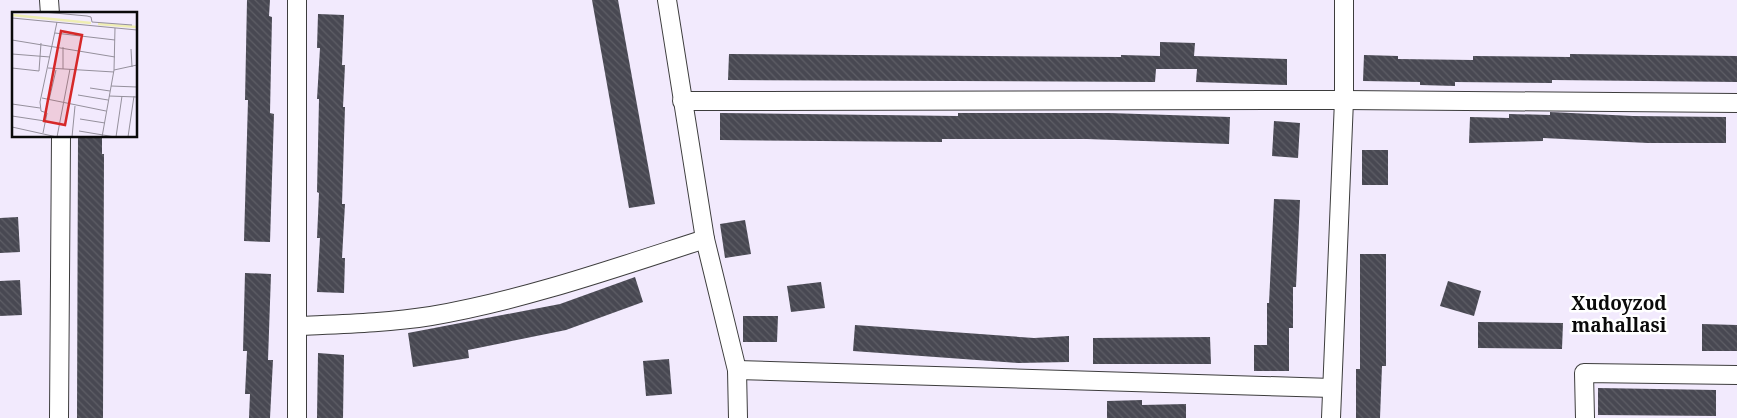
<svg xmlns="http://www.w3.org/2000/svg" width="1737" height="418" viewBox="0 0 1737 418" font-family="'Noto Serif',serif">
<defs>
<pattern id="building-back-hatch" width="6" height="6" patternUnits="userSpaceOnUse" patternTransform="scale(1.25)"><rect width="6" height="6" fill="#484852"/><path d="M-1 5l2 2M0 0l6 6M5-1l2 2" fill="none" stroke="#5e5e66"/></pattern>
</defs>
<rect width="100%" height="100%" fill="#f2eafd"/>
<g fill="url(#building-back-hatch)">
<polygon points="247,0 270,0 269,16 272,17 270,113 274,114 270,242 244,241 248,100 245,100"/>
<polygon points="592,0 618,0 655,204 629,208"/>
<polygon points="318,14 344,15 342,65 345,65 343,107 345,107 342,204 345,204 342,258 345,258 344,293 317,292 320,238 317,238 319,193 317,192 319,99 317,99 320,48 317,48"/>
<polygon points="1160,42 1195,43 1194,56 1287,59 1287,85 1196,82 1197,69 1156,69 1155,82 728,80 729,54 1121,57 1121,55 1160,56"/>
<polygon points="1570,54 1737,56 1737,82 1552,80 1552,83 1455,82 1455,86 1420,85 1420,82 1363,81 1364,55 1398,56 1398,59 1473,60 1473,56 1570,57"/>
<polygon points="1550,112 1633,116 1726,117 1726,143 1648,143 1543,138 1543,141 1469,143 1470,117 1509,118 1509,114 1550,115"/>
<polygon points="720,113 958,116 958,113 1109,113 1230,117 1229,144 1087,139 942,139 942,142 720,140"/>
<polygon points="1274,121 1300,123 1298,158 1272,156"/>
<polygon points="78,136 102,136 102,154 104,154 103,418 77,418"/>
<rect x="1362" y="150" width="26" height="35"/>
<polygon points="1274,199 1300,200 1296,287 1293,287 1293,328 1289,328 1289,371 1254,371 1254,345 1267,345 1267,303 1269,303"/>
<polygon points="18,217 20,252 0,253 0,218"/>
<polygon points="745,220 751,254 725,258 720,224"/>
<polygon points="1360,254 1386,254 1386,366 1382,366 1380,418 1356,418 1356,369 1360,369"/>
<polygon points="245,273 271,274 268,360 273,360 270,418 249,418 250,394 245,394 247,351 243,351"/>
<polygon points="635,277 643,302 566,330 468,350 469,358 413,367 408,333 560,304"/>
<polygon points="20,280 22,315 0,316 0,281"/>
<polygon points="1448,281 1481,291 1474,316 1440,306"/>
<polygon points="821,282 825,308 791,312 787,286"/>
<polygon points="743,316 778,316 777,342 743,342"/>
<polygon points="1478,322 1563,323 1562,349 1478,348"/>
<polygon points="1702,324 1737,325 1737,351 1702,351"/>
<polygon points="855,325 1034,338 1069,336 1069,362 1018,363 853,351"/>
<polygon points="1210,337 1211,364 1093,364 1093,338"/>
<polygon points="318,353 344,355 343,418 317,418"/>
<polygon points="669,359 672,394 646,396 643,361"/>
<polygon points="1598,388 1716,390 1716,416 1598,415"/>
<polygon points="1142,400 1142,405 1186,404 1186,418 1107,418 1107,401"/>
</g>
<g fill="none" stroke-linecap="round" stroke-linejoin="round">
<g stroke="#3d3d3d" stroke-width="20">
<g id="minor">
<polyline points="49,0 50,14"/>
<polyline points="297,0 297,418"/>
<polyline points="667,0 705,239 737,370 738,418"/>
<polyline points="682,101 1344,100 1737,103"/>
<path d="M298,326c44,-2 89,-3 133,-10 93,-16 184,-48 274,-77"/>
<polyline points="737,370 1332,388"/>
<polyline points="59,418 61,136"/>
<polyline points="1331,418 1344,100 1344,0"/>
<polyline points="1585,418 1584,373 1737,375"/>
</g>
</g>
<use href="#minor" stroke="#fff" stroke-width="18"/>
</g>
<g text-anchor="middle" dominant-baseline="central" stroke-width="5" stroke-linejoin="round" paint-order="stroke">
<g font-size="19" font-weight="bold" fill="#0a0a0a" stroke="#fff">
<text x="1619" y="303">Xudoyzod<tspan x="1619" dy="22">mahallasi</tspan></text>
</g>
</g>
<g transform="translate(12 12)">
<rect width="125" height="125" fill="#f2eafd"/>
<path fill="none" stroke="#efeeb4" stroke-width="2.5" d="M0,3l79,8M86,12l39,3"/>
<path fill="none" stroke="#95909c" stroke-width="1" d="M31,0l44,4 4,1 1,5 40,3M0,6l125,12M43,21l60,7M0,28l103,17M51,35v22M119,37l1,18M0,42l38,3M0,56l27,3 2,-28M36,56l66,4M102,58l23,-5M99,74l26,1M78,76l20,3M66,83l30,5M97,84l28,1M30,86l64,13M37,88l7,-30M0,92l28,4M0,104l33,5M68,107l25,4M0,115l45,10M67,119l36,6M31,121l4,-20 -6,-2 -1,-9 17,-80M45,125l13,-68M60,125l3,-31M90,125l12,-67 1,-42M104,125l6,-41M116,125l6,-41"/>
<path fill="#d62828" fill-opacity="0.15" stroke="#d62828" stroke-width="2.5" d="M49,19l21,4 -17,90 -21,-4z"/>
<rect width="125" height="125" fill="none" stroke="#0a0a0a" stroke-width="2.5"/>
</g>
</svg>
